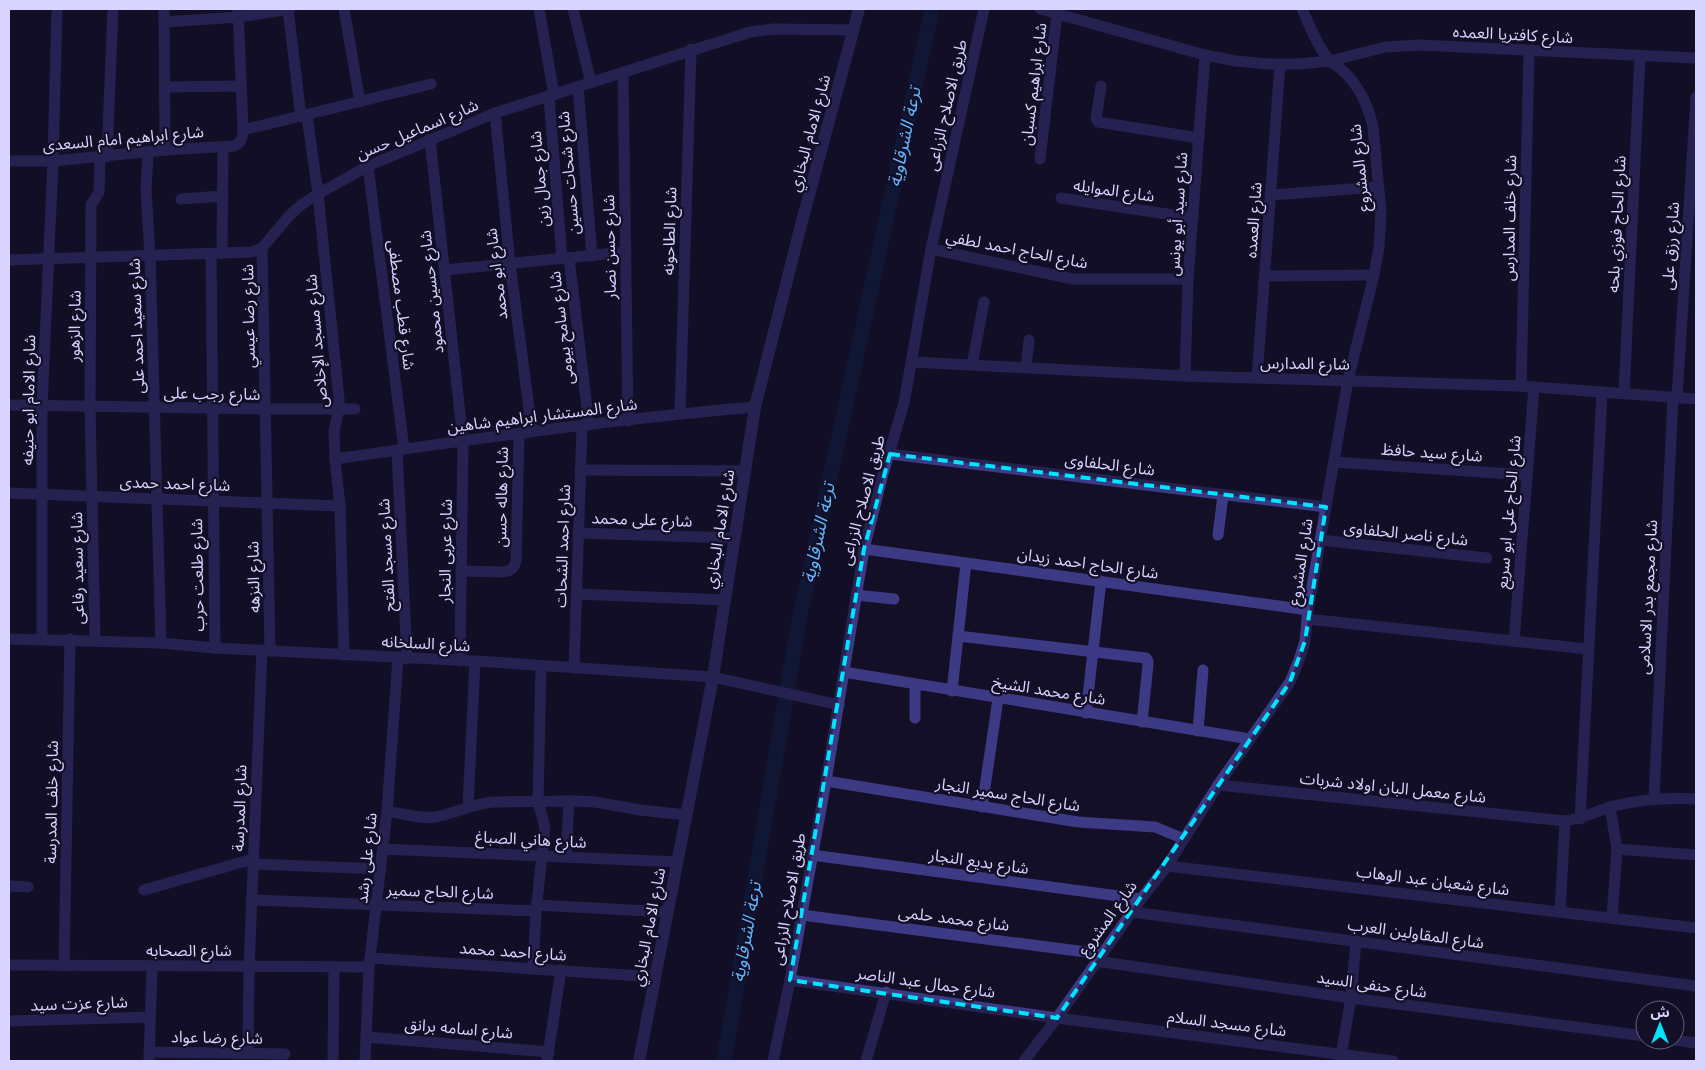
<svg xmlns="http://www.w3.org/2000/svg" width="1705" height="1070" viewBox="0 0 1705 1070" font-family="Inter,'Noto Sans Arabic',sans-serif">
<rect width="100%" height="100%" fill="#130f26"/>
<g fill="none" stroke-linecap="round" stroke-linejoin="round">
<polyline stroke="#0c2248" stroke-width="15" points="724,1061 799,620 932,9"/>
<g stroke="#3d3a85" stroke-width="11">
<polyline points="164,9 165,150"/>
<polyline points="288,9 301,117"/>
<polyline points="344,9 360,102"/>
<polyline points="539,9 554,95"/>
<polyline points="573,9 591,83"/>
<polyline points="1040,9 1205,55 1236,61 1267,64 1299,64 1330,61 1385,47 1419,45 1696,58"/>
<polyline points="164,22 239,17 290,9"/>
<polyline points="623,73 628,421"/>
<polyline points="1101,86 1096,119 1098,122 1199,138"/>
<polyline points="165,87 241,86"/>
<polyline points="578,87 592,256"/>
<polyline points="549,97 562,259"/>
<polyline points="495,113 510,264 532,431"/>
<polyline points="307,116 318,194 339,399 339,409 334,431 335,459 340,506 344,655"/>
<polyline points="243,130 431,84"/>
<polyline points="430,139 463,441 460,661"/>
<polyline points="148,152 146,191 150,255 161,643"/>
<polyline points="107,157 113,9"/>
<polyline points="1040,159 1057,13"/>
<path d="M9,161h44l112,-11 69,-4c7,-3 9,-8 9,-16l-5,-121"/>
<polyline points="368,166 404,449"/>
<polyline points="1271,195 1378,187"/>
<polyline points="1061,198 1193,218"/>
<polyline points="181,199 223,196"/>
<polyline points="262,248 270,651"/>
<polyline points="931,249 1073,279 1188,279"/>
<polyline points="222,253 223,147"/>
<path d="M211,254c2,131 2,262 4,394"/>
<polyline points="569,258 589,425"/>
<polyline points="9,260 252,252 262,248 289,216 301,205 318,194 368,166 495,113 750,32 774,29 854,30"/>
<polyline points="445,270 626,252"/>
<polyline points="1265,276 1374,275"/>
<polyline points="912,362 1185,376 1521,386 1696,399"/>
<polyline points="972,365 984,302"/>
<polyline points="1026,368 1029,340"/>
<polyline points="1185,376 1188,279 1205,55"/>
<polyline points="1257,378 1280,64"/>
<polyline points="1521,386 1529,51"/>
<polyline points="1624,393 1640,56"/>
<polyline points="1677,397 1696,97"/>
<polyline points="9,405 266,409 355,409"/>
<polyline points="680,413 691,49"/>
<polyline points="397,450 407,659"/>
<polyline points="890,454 1326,507"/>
<path d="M335,459c139,-20 279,-40 420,-52"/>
<polyline points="1334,462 1527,475"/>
<polyline points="580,470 745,471"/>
<polyline points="9,493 340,506"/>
<polyline points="578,533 734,538"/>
<polyline points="1218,535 1223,495"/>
<polyline points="1320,540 1487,558"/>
<polyline points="864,549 1308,610"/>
<path d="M461,571l42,1c7,-1 11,-3 13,-11l3,-128"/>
<polyline points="577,594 725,600"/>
<polyline points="856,595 894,599"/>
<polyline points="1307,619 1588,649"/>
<polyline points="958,636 1146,658 1148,661 1148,665 1142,722"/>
<polyline points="9,639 161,643 215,648 475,661 713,677 839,705"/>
<polyline points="42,639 42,406 53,161 57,9"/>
<polyline points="95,640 90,407 91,205 99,192 100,157"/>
<polyline points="1514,641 1534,387"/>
<polyline points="574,668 582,426"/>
<polyline points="844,672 1250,739"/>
<polyline points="915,685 915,718"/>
<polyline points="952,691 966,563"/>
<polyline points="1086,713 1101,581"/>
<polyline points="1198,731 1203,670"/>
<polyline points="826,781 1078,822 1155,827 1184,839"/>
<path d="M1218,785l347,36c18,-2 29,-9 45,-14 30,-8 55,-10 86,-8"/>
<polyline points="1654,798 1673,397"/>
<polyline points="468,807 475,661"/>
<polyline points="982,807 998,699"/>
<polyline points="1610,807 1617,849 1612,918"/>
<path d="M387,811c15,3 33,8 48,6 19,-3 37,-13 57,-15l83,-1 20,1 45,8 46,5"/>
<polyline points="1580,819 1602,392"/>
<polyline points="383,849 677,862"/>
<polyline points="1617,849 1696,855"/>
<polyline points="812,855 1141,899"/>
<polyline points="566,857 569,801"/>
<polyline points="253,864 381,869"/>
<polyline points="1167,866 1696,928"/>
<polyline points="9,886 28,887"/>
<polyline points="144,890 253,859"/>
<polyline points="251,900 536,911"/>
<polyline points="537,905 667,912"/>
<polyline points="1132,912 1696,986"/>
<polyline points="1560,912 1565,821"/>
<polyline points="802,915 1101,954"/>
<polyline points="370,958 655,977"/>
<polyline points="1096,961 1351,998 1645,1036"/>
<polyline points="9,965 369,967"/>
<polyline points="64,966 70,639"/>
<polyline points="533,969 536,911 545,828 538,801 541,666"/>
<polyline points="790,980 1057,1018 1393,1061"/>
<polyline points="9,1021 150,1017"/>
<polyline points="366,1037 549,1052"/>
<polyline points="1675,1040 1696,1043"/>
<polyline points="149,1052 285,1054"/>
<polyline points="248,1054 249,967 262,650"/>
<polyline points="149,1061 152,966"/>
<polyline points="333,1061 334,967"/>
<polyline points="365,1061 369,967 387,811 398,658"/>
<polyline points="547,1061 561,970"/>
<polyline points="773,1061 790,980 826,781 864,549 883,474 904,403 931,249 984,9"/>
<polyline points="866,1061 886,992"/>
<path d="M1024,1061l33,-43 84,-119 26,-33 51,-81 72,-103 9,-22 6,-19 3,-31 40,-230 26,-105 5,-28 2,-35 -8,-85c-5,-22 -14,-42 -31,-57 -4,-4 -9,-6 -13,-10 -12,-14 -19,-34 -27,-51"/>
<polyline points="1340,1061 1351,998 1356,941"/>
</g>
<polyline stroke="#3d3a85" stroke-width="12" points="639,1061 713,677 755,407 801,225 859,9"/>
</g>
<path d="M0 0H1705V1070H0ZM890,454l436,53 -21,134 -15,41 -233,336 -267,-38 74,-431z" fill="#130f26" fill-opacity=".55" fill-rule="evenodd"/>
<path fill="none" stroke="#00e5ff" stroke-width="4" stroke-dasharray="10 6" stroke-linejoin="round" d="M890,454l436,53 -21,134 -15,41 -233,336 -267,-38 74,-431z"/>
<g text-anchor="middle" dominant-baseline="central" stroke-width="4.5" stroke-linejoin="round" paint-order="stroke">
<g font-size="16" fill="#d9d4ff" stroke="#130f26">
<text transform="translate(1513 34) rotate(3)">شارع كافتريا العمده</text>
<text transform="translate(1033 84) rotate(-83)">شارع ابراهيم كسبان</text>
<text transform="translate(946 105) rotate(-77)">طريق الاصلاح الزراعى</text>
<text transform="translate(417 129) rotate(-23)">شارع اسماعيل حسن</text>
<text transform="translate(809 133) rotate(-75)">شارع الامام البخاري</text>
<text transform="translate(123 138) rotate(-5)">شارع ابراهيم امام السعدى</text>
<text transform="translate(1359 168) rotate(-96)">شارع المشروع</text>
<text transform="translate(568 173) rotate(-95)">شارع شحات حسين</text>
<text transform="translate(539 179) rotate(-95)">شارع جمال زين</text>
<text transform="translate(1114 190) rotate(8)">شارع الموايله</text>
<text transform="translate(1177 214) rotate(-86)">شارع سيد أبو يونس</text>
<text transform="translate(1509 218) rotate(-89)">شارع خلف المدارس</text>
<text transform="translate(1253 220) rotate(-86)">شارع العمده</text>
<text transform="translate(1616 224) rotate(-87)">شارع الحاج فوزي بلحه</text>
<text transform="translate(669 231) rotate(-88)">شارع الطاحونه</text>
<text transform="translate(1670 246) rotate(-86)">شارع رزق على</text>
<text transform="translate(609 247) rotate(-91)">شارع حسن نصار</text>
<text transform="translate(1017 249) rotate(11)">شارع الحاج احمد لطفي</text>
<text transform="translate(496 274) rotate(-97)">شارع ابو محمد</text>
<text transform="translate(431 292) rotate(-96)">شارع حسين محمود</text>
<text transform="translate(402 305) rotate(83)">شارع قطب مصطفى</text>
<text transform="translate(248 316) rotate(-91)">شارع رضا عيسي</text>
<text transform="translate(74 326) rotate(-89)">شارع الزهور</text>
<text transform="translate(136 326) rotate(-92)">شارع سعيد احمد على</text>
<text transform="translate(561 328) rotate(-97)">شارع سامح بيومى</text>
<text transform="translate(316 341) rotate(-95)">شارع مسجد الإخلاص</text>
<text transform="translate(1305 363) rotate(1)">شارع المدارس</text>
<text transform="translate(212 393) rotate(1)">شارع رجب على</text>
<text transform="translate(28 400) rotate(-89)">شارع الامام ابو حنيفه</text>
<text transform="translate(542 415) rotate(-7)">شارع المستشار ابراهيم شاهين</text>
<text transform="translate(1432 452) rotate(4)">شارع سيد حافظ</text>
<text transform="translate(1110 464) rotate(7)">شارع الحلفاوى</text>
<text transform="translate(175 483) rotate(2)">شارع احمد حمدى</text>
<text transform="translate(501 497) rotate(-89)">شارع هاله حسن</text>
<text transform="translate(862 500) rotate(-75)">طريق الاصلاح الزراعى</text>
<text transform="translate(1508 512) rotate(-85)">شارع الحاج على ابو سريع</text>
<text transform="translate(642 519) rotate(2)">شارع على محمد</text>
<text transform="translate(719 529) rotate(-81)">شارع الامام البخاري</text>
<text transform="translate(1406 533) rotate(6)">شارع ناصر الحلفاوى</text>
<text transform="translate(562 546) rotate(-88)">شارع احمد الشحات</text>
<text transform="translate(445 551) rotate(-89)">شارع عربى النجار</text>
<text transform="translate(386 555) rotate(-93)">شارع مسجد الفتح</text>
<text transform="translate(1300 562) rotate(-81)">شارع المشروع</text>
<text transform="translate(1088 563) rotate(8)">شارع الحاج احمد زيدان</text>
<text transform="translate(77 568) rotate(-91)">شارع سعيد رفاعى</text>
<text transform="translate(197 575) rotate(-91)">شارع طلعت حرب</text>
<text transform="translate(253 577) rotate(-91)">شارع النزهه</text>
<text transform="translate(1647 597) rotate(-87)">شارع مجمع بدر الاسلامى</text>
<text transform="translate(426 643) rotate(3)">شارع السلخانه</text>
<text transform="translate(1049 690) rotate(9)">شارع محمد الشيخ</text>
<text transform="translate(1393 787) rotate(6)">شارع معمل البان اولاد شربات</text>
<text transform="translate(1008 794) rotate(9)">شارع الحاج سمير النجار</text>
<text transform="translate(51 802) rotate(-89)">شارع خلف المدرسة</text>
<text transform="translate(239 808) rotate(-88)">شارع المدرسة</text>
<text transform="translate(531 839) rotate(3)">شارع هاني الصباغ</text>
<text transform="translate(366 858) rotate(-84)">شارع على رشد</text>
<text transform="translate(979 861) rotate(8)">شارع بديع النجار</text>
<text transform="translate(1433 880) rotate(7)">شارع شعبان عبد الوهاب</text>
<text transform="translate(440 891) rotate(2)">شارع الحاج سمير</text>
<text transform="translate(788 899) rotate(-80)">طريق الاصلاح الزراعى</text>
<text transform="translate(954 918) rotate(7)">شارع محمد حلمى</text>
<text transform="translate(1107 918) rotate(-54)">شارع المشروع</text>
<text transform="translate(648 927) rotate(-79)">شارع الامام البخاري</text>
<text transform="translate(1416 933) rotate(8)">شارع المقاولين العرب</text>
<text x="189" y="950">شارع الصحابه</text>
<text transform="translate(513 951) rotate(4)">شارع احمد محمد</text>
<text transform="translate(926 982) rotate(8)">شارع جمال عبد الناصر</text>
<text transform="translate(1372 984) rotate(8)">شارع حنفى السيد</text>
<text transform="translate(79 1003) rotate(-2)">شارع عزت سيد</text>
<text transform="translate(1227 1023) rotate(7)">شارع مسجد السلام</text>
<text transform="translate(459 1028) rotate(5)">شارع اسامه برانق</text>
<text transform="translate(217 1037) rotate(1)">شارع رضا عواد</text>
</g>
<g font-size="18" font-style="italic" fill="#62b6ff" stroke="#130f26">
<text transform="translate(904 137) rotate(-78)">ترعة الشرقاوية</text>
<text transform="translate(818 533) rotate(-78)">ترعة الشرقاوية</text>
<text transform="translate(746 932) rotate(-80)">ترعة الشرقاوية</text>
</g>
</g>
<rect width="1705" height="1070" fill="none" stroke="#d9d4ff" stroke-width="20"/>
<g transform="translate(1660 1025)"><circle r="24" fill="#130f26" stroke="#625e7d"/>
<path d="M0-4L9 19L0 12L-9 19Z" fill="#00e5ff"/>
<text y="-8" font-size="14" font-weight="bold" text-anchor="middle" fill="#d9d4ff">ش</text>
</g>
</svg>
